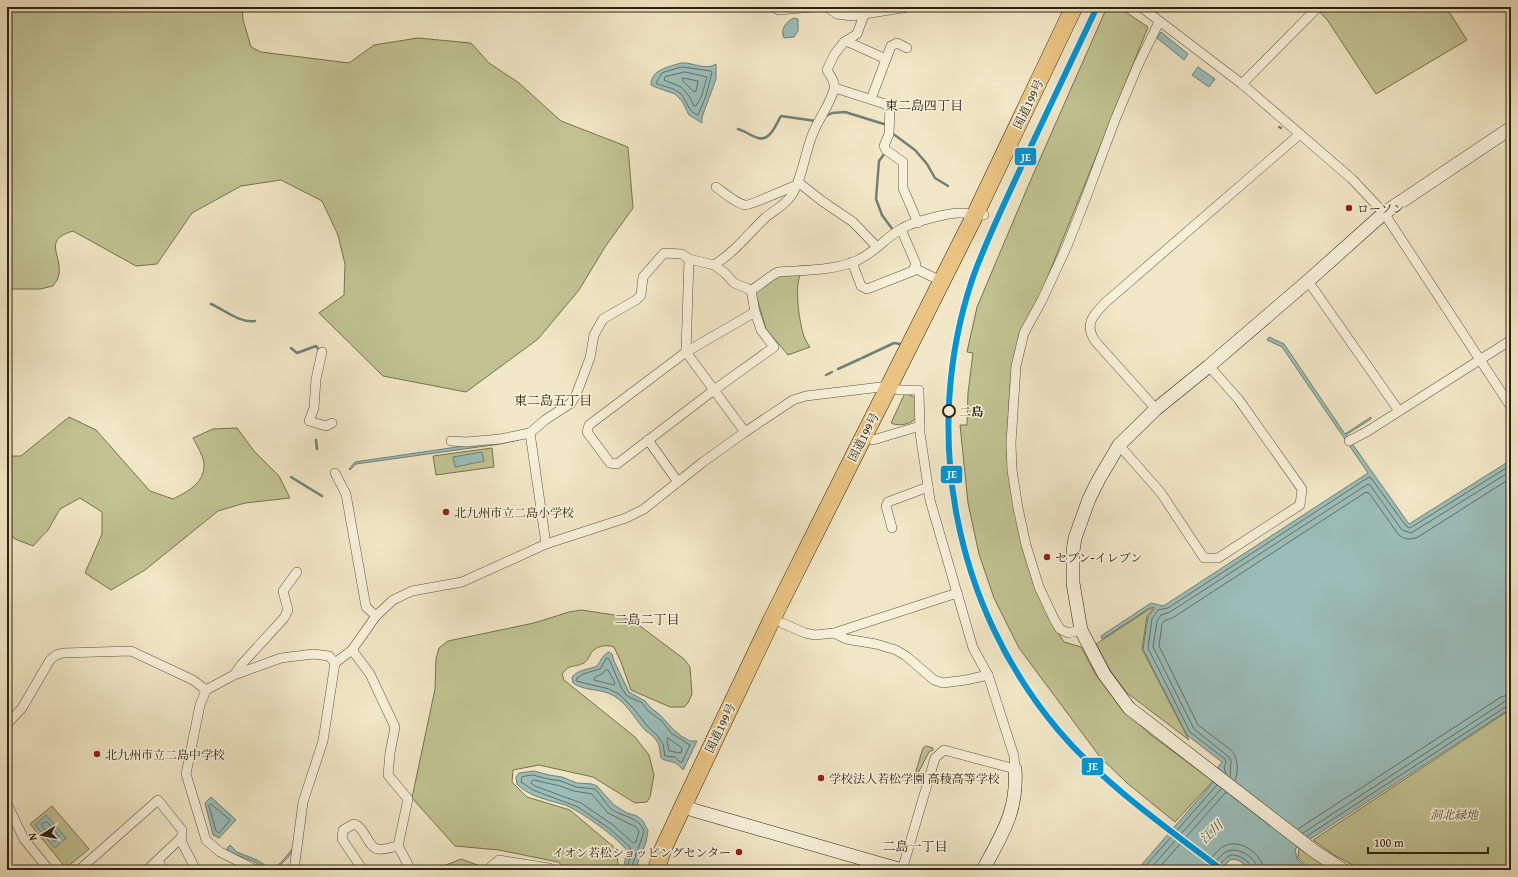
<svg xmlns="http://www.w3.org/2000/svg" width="1518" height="877" viewBox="0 0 1518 877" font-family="'Gentium Book Plus','Noto Serif JP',serif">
<rect width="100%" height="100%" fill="#f1e6c5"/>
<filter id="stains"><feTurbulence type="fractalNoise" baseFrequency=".005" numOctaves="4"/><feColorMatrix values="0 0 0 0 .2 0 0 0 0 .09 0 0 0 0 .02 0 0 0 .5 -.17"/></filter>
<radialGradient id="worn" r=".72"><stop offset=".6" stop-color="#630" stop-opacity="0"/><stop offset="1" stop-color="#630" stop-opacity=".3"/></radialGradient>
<g fill="#c0c391" stroke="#767252">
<path d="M7,7h235l1,13 8,27 10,5 88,11 25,-18 44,-7 53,5 18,20 30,20 42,38 67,26 5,61 -28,39 -26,43 -41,49 -72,53 -83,-16 -64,-63 25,-18 1,-31 -7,-29 -16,-34 -41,-21 -40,6 -49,27 -35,51 -21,2 -63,-35c-33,9 -8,26 -15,47 -1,3 -4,6 -5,8l-13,3h-33z"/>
<polygon points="1107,7 1118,7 1148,27 1040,296 1019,335 1010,385 1008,425 1008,465 1048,617 1064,642 1081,647 1096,675 1131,717 1151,735 1213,781 1175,822 1127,783 1100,757 1019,648 994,598 979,554 968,503 960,425 967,425 968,393 973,353 967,352 977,307 1029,184"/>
<polygon points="1323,7 1446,7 1467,40 1376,94 1328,21 1319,11"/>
<path d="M801,273c-7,12 -2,46 2,60 1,5 4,10 7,14l-22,8 -22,-26 -11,-37 19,-16z"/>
<path d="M905,393l9,4 1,2 2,18c-5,7 -18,10 -26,6z"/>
<path d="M69,417l27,13 54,61 23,8c14,-7 32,-16 31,-35 0,-7 -8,-20 -11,-26l20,-9 24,-1 17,23 25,25 11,22 -45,5 -27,8 -73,59 -34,20 -26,-17 17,-39v-22l-22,-14 -20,11 -12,21 -15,16 -18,-7 -8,-8v-75h14z"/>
<polygon points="492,448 494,467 436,475 433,456"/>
<polygon points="1151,608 1153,609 1147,616 1142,649 1189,740 1126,692 1111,672 1096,644"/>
<path d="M581,610l40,6 19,10 44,33 6,8 2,27 -4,9 -4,4h-14l-39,-17 -10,-28 -7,-15c-8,-3 -18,-1 -23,6 -2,4 -3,7 -7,10 -10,5 -14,0 -22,11l2,6 71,57 14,18 5,20 -4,22 -3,5 -12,1 -42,-26 -54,-12 -26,5 -1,12 15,15 43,13 46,39 3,21h-51l-10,-8 -59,-12 -44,-4 -43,-48 23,-109 1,-30 3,-11 9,-7 86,-18 35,-11z"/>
<polygon points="1511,709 1511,870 1362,870 1334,855 1313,840"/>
<polygon points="926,746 933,748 933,750 929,752 917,775 915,774 923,748"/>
<polygon points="52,806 89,849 66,868 30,824"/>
<polygon points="1299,848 1332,870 1310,870 1298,858"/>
<polygon points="461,859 483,867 480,870 434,870"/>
</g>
<g fill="#9cbeba" stroke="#708077">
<path d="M794,18l4,1v12l-4,6 -10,1c-4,-8 2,-17 10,-20z"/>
<polygon points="1161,32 1188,54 1184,60 1157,38"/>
<path d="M681,63c12,-1 24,8 35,1v15l-14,38v6l-13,-8 -7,-14 -7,-7 -20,-7 -4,-2c0,-16 18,-18 30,-22z"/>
<polygon points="1198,67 1215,79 1209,87 1192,75"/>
<polygon points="1269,337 1284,344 1345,434 1371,417 1371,419 1346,435 1409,524 1511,460 1511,708 1295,849 1297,859 1308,870 1251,870 1240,861 1234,859 1230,860 1220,870 1137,870 1222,772 1217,768 1222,762 1187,735 1143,649 1148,617 1155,608 1151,607 1102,639 1101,636 1151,603 1163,606 1165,605 1368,473 1282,347 1267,340"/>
<polygon points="518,438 519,440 500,444 356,464 350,470 349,469 355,462"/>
<polygon points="482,452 484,461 455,467 453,457"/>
<path d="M609,652l3,2 2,7 15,31 16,9 6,7 9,7 14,15 7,6 9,5h7l-14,29c-10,-12 -13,-6 -22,-12 -1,-5 -1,-11 -3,-15 -3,-6 -8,-9 -13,-13 -12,-13 -19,-30 -37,-37 -11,-4 -26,-3 -35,-10l-1,-6c7,-8 16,-7 25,-11 4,-5 5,-11 12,-14z"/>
<path d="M534,771l15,4 13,2 15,6 15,1 5,2 17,19 13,8 10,3 6,5 5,10 -2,11 -11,28h-12l4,-19c-7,-12 -48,-41 -62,-46 -16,-5 -36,-8 -48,-21l-1,-7 3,-4z"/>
<polygon points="211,797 236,820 219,838 213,835 205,803"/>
<polygon points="46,815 66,838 55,848 35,825"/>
<path d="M230,845l7,7 20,8 14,9c9,-3 16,-14 22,-21 -2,9 -12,16 -19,22h-7l-12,-8 -26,-10 -2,-3z"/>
</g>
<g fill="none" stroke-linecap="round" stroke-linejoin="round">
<g stroke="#647066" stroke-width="1">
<path d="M682,67l29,4 1,1 -6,24 -8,19c-10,-3 -11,-15 -18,-22 -7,-6 -17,-6 -24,-10l6,-10z"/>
<polygon points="685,72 707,77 702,95 696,106 694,106 689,96 681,87 664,80 665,77"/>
<polygon points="683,78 698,81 696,91 694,92 683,81"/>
<polygon points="607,658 609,659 621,687 626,695 631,698 641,702 648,711 662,721 671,733 690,745 682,762 680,762 675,757 665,756 663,744 657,735 648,727 634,709 619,694 609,689 576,681 577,678 583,674 600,669"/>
<polygon points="606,670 608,670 615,683 614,685 594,680 595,677 602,674"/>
<polygon points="668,738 682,748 681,753 669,751 667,740"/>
<polyline points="1226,774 1224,767 1226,763 1225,759 1190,732 1148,648 1152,619 1158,610 1168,608 1369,477 1371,478 1406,526 1410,528 1511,465"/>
<path d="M533,775l15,4 13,2 15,6 19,2c6,6 10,14 16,20 11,8 30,8 33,23l-12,34 -2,1 -2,-2 3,-13 -1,-5 -20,-18 -32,-22 -45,-17 -12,-8 1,-5z"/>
<polyline points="1230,777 1231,761 1229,757 1194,729 1153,647 1157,621 1161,615 1170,612 1368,484 1370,485 1402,530 1411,533 1511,471"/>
<polygon points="534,780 560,786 574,791 592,794 608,813 636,827 639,831 636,842 633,843 613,825 581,803 535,786 531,783 532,781"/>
<path d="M1235,780c4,-8 3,-23 -4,-30l-33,-25 -39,-79 3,-22 2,-3 10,-4 192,-125 3,1 29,41c6,6 13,6 20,3l93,-59"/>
<polygon points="211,804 230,820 219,833 216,831 209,806"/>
<polygon points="45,822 47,822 59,836 56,841 54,841 42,826 42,824"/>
<polyline points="1298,829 1501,697 1511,694"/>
<polyline points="1303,833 1504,702 1511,700"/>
<polyline points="1307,836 1507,706 1511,705"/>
<polyline points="1142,870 1217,785"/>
<polyline points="1149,870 1221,789"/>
<polyline points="1157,870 1226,792"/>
<path d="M1206,870c1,-7 4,-11 9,-16 5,-6 10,-10 18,-10 13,-1 30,13 31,26"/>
<path d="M1213,870c0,-5 2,-7 5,-11 3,-3 6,-7 10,-8 11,-4 29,7 30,19"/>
<path d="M1218,870c0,-4 2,-5 4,-8 3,-3 6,-7 11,-7 7,0 19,8 20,15"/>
</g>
<g stroke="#708077" stroke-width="2.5">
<polyline points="824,117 832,113 845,112 887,125"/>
<polyline points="1279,127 1281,128"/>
<path d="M738,129c7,2 13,7 20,9 12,4 18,-14 23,-22l35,5"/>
<polyline points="892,133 915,150 927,164 935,178 948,186"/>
<polyline points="885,153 879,161 876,199 882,215 893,230"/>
<path d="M211,304c14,6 28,19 44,17"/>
<polyline points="291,348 297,353 316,346 320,351"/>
<polyline points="862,358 894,343 900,344"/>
<polyline points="838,369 860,359"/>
<polyline points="826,375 832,372"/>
<polyline points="316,440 317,449"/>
<polyline points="291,477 322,496"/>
</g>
<g stroke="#5e533f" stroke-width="10">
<g id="street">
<polyline points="773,7 779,10 813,7"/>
<polyline points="827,7 837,14 852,16 908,7"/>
<polyline points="1141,7 1242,84 1352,179 1384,213 1511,407"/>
<polyline points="846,41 886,59"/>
<polyline points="1242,84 1318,7"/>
<polyline points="835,88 885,104 890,108 889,134 884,146 886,150 903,162 903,188 918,223"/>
<polyline points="871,99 891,46 897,43 907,48"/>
<polyline points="798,182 822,201 853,222 877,247"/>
<path d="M716,187c7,5 21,17 29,18 4,1 44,-17 52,-20"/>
<polyline points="689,259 686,352 745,432"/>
<polyline points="852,262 861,286 867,289 913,271 916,264 901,229"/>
<path d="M714,265c22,-14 33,-30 51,-47 9,-8 19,-12 26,-22 11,-16 14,-44 22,-63 6,-15 17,-28 21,-44 2,-6 -4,-14 -7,-19l7,-15 10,-13 13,-8 7,-19"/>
<polyline points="914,268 941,281"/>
<polyline points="1308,281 1399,411"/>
<polyline points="751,290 755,312 761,330 774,347 714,390 617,464 610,463 587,432 589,425 686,352 755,312"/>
<polyline points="322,352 316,379 314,408 309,421 326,426 332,423"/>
<path d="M1156,409l-61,-68c-11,-17 -2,-26 11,-39l194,-168"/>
<polyline points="530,433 546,544"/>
<polyline points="648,440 678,482"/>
<polyline points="873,440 920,426"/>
<path d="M451,441l15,1 34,-3 30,-6 15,-13 26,-17 5,-8 14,-37 4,-23 9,-16 33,-19 5,-5 2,-18 21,-24 18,1 7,5 25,6 11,8 9,10 17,7c10,-5 17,-13 27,-18 25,-2 54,-1 78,-11 17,-7 29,-23 45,-32 11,-7 46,-16 59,-16 8,0 16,2 24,2"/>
<polyline points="1349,441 1368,431 1511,340"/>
<polyline points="1119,445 1161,493 1204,558 1218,558 1300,505 1302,489 1239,400 1209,366"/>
<polyline points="335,473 346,494 366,607 376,616"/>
<polyline points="892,528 886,506 888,502 928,487"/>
<polyline points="782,623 805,633 815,635 834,633 957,593"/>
<polyline points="1081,630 1068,633 1060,629 1055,621 1039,587 1026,545 1018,508 1012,470 1011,443 1016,366 1024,333 1042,300 1067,246 1087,195 1115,120 1138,65 1159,22"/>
<polyline points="834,633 846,639 876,644 896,650 906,656 934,680 943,683 966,680 988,675"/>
<polyline points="352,650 370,674 395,727 390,753 388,775 408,799 398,846 411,870"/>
<polyline points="234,675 241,665 284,618 288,610 283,591 297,572"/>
<polyline points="7,724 22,708 50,660 56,655 63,653 131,651 193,680 206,690"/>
<polyline points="7,804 24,839 49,870"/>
<polyline points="180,839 196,870"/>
<polyline points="158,860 163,870"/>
<polyline points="79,870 158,800 182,830 182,837 147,870"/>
<polyline points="256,870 220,852 206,840 186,774 200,705 206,690 234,675 281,658 313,654 329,656 335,663"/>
<polyline points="294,870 303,802 323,741 335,663 352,650 376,616 393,600 412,591 462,582 546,544 626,518 644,509 703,462 745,432 793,400 806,396 889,386 899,390 919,390 920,433 930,500 973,648 988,675 1014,756 1015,769 944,750 935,758 902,870"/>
<path d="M363,870l-21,-31 1,-9 11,-6c11,3 14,24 24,25 6,1 14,-2 20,-3"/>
<polyline points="487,870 499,860 549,868 551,870"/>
</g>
</g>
<g stroke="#2d2212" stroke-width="14">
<g id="secondary">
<polyline points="684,804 693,810 902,870"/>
<path d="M983,870c19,-36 35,-59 32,-101"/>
<polyline points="1343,870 1314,851 1129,708 1104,674 1081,630 1073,583 1073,551 1075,538 1089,499 1099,479 1119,445 1156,409 1209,366 1308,281 1384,213 1511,128"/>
</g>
</g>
<g stroke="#2d2212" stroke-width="18">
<polyline id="highway" points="656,870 663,849 684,804 773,617 975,215 1074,7"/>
</g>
<use href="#street" stroke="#f6efd9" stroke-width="9"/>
<use href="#secondary" stroke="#f6efd9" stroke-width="13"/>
<use href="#highway" stroke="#e8c382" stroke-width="17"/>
<g stroke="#f6efd9" stroke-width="9">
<path id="rail-1" d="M1097,7c-25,53 -50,106 -75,158 -17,38 -36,75 -50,115 -51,154 -18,327 87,451 46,54 107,96 163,139"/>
</g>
<use href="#rail-1" stroke="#0095d9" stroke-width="6"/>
</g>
<g fill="#8f2418" stroke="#f6efd9" stroke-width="1.5">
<circle cx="1349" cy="208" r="4"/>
<circle cx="446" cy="512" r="4"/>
<circle cx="1047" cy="557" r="4"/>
<circle cx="97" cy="754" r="4"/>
<circle cx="821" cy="778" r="4"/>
<circle cx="739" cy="852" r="4"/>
</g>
<circle fill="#f6efd9" stroke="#2d2212" stroke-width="2" cx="949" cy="411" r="6"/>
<g text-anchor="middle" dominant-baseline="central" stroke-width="3.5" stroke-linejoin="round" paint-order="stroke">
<g font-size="12" fill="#2d2212" stroke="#f6efd9">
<text transform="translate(1028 104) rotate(-64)">国道199号</text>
<text transform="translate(863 437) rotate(-63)">国道199号</text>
<text transform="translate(720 728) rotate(-64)">国道199号</text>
</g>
<g font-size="12" fill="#2d2212" stroke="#f6efd9" text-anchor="start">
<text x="1357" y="208">ローソン</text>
<text x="454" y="512">北九州市立二島小学校</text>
<text x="1055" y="557">セブン-イレブン</text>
<text x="105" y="754">北九州市立二島中学校</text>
<text x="829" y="778">学校法人若松学園 高稜高等学校</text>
<text x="731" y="852" text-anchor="end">イオン若松ショッピングセンター</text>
</g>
<g font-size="12" font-weight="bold" fill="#2d2212" stroke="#f6efd9" text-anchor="start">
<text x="959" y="411">二島</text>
</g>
<g font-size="12" font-style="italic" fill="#595238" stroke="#f6efd9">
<text x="1454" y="814">洞北緑地</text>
</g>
<g font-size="13" fill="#2d2212" stroke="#f6efd9">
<text x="924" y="105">東二島四丁目</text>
<text x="553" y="400">東二島五丁目</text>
<text x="647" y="619">二島二丁目</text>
<text x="915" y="846">二島一丁目</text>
</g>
<g font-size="13" font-style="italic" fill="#4e5144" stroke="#f6efd9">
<text transform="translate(1211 832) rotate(-44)">江川</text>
</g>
</g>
<g stroke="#f6efd9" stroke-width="1.5">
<rect x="1014" y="147" width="23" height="19" rx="4" fill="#0095d9"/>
<rect x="940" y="465" width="23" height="19" rx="4" fill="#0095d9"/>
<rect x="1081" y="757" width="23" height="19" rx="4" fill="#0095d9"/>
</g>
<g font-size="11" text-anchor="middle" font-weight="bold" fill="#fff">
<text x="1026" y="161">JE</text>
<text x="952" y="478">JE</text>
<text x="1093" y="770">JE</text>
</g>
<rect width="1518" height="877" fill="none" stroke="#f1e6c5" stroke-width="24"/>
<rect x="8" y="8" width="1502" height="861" fill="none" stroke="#2d2212" stroke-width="2"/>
<rect x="12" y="12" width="1494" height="853" fill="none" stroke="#2d2212"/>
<g transform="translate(42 835) rotate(260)" stroke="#f6efd9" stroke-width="3" paint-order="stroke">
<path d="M0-3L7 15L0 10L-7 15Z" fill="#2d2212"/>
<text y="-6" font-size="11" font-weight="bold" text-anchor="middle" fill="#2d2212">N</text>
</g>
<path d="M1368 847v6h120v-6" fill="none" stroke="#2d2212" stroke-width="2"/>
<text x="1374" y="847" font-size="12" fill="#2d2212" stroke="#f6efd9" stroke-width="3" paint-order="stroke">100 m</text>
<rect width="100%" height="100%" filter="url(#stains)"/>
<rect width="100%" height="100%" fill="url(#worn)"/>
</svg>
